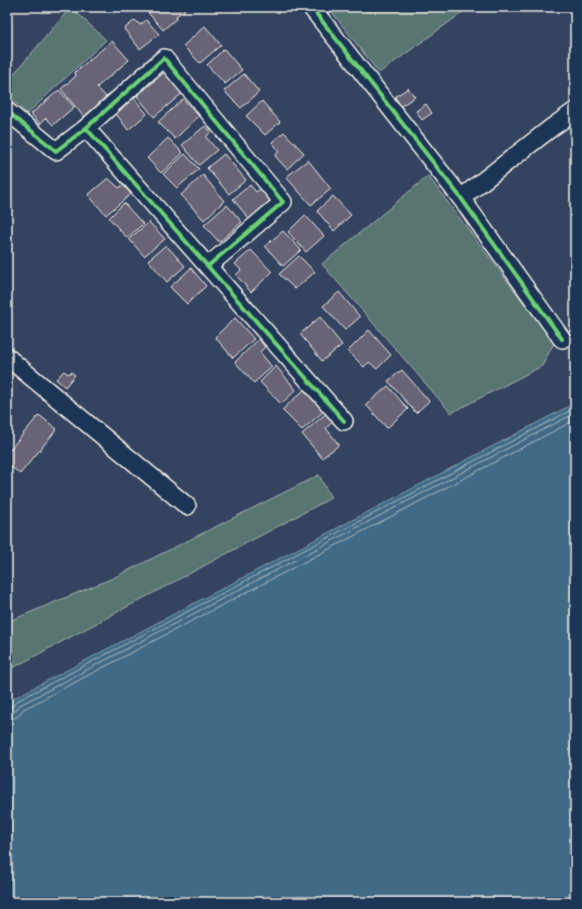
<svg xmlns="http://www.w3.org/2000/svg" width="582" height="909" viewBox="0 0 582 909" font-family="Dekko,sans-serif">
<rect width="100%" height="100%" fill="#344360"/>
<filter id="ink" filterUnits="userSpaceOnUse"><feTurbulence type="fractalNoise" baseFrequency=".025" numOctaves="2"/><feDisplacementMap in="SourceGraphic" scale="8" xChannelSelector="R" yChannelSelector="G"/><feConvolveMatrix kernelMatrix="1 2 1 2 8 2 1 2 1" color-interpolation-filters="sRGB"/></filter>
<g filter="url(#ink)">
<g fill="#587472" stroke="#a6b2ad">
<polygon points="71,7 106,40 27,114 7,95 7,82"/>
<polygon points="328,7 470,7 379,73"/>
<polygon points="428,176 554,343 542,366 451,413 322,264"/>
<polygon points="319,475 331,498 7,671 7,622 113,578"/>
</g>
<polygon fill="#3f6a86" stroke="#87a0ad" points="575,403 575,902 7,902 7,707 14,698"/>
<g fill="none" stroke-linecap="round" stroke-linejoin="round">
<g stroke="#acbbc1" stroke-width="1">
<polyline points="7,709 11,708 17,701 575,408"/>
<polyline points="7,714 14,712 20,705 575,413"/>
<polyline points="7,720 17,717 24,709 575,420"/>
</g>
</g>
<g fill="#686376" stroke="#f4f1e8">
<polygon points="146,7 182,7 185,10 176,16 177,18 163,30 144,8"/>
<polygon points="135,20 140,25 146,20 159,34 140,49 124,29"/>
<polygon points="205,26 221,45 200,63 183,46"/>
<polygon points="112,41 129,60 97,87 106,97 84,117 61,89 76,76 75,72"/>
<polygon points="224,49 242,70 225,84 207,65"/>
<polygon points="167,70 185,91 154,117 137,96"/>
<polygon points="244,74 259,92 241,108 224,91"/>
<polygon points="408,88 415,97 401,106 395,97"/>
<polygon points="59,90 74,107 53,125 46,118 40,124 31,114"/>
<polygon points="133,97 147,114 128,130 115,112"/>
<polygon points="183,99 199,116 175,139 158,122"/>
<polygon points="262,101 280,122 265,135 246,116"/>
<polygon points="426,104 432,113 422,120 416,111"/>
<polygon points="205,126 211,132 206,137 217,150 199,165 182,145"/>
<polygon points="284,132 304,153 287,169 275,156 279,151 272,142"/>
<polygon points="168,138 183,153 161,173 147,158"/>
<polygon points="185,154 199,169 177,188 163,174"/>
<polygon points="224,154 246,180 229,194 207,168"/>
<polygon points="308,160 331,189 311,205 286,177"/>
<polygon points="203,175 224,201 204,220 181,195"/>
<polygon points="108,178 119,188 123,185 131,194 106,215 88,195"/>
<polygon points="250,185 256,192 265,186 274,198 249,219 233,199"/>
<polygon points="333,196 351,215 334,231 317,211"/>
<polygon points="124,203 143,224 127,238 109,218"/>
<polygon points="227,205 242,222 219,242 204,225"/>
<polygon points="305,215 324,236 306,252 288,232"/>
<polygon points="149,222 165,239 144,256 129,239"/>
<polygon points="283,231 301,250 283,266 265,246"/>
<polygon points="166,245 185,266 167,282 148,260"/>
<polygon points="251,250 272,272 251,292 236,275 241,270 235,264"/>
<polygon points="299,256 315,272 295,289 279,274"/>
<polygon points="191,268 206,286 187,304 170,287"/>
<polygon points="339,292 360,317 345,330 323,306"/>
<polygon points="320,317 342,345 322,361 300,334"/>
<polygon points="235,318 254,339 233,358 215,337"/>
<polygon points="369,330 391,355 377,369 369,362 364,367 348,351"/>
<polygon points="259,339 265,347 260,352 272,367 254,383 235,362"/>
<polygon points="276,366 296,390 281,404 260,382"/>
<polygon points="402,370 429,401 416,413 388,381"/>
<polygon points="64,371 68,374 71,372 75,375 65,387 56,379"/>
<polygon points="388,386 408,409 387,428 366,405"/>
<polygon points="305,389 324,411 302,430 282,410"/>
<polygon points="329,411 337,418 326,428 339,445 322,458 302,434"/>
<polygon points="39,415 57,429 20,474 7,463 7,453"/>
</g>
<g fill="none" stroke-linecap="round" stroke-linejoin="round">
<g stroke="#f4f1e8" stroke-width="20">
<g id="minor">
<polyline points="311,7 461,198 562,339"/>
<polyline points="7,111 56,151 86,128 344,421"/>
<polyline points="86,128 164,58 283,202 208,266"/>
<polyline points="461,198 551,128 575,111"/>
<polyline points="7,357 187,506"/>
</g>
</g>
<use href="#minor" stroke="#1d3557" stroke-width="17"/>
<g stroke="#1d3557" stroke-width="6">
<g id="cycleway">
<polyline points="311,7 461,198 562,339"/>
<polyline points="7,111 56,151 86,128 344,421"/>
<polyline points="86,128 164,58 283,202 208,266"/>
</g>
</g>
<use href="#cycleway" stroke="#6cd273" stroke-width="4"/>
</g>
</g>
<rect width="582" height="909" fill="none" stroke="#1d3557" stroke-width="24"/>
<rect x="12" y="12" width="558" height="885" fill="none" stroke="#f4f1e8" stroke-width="1.5" filter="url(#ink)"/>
</svg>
